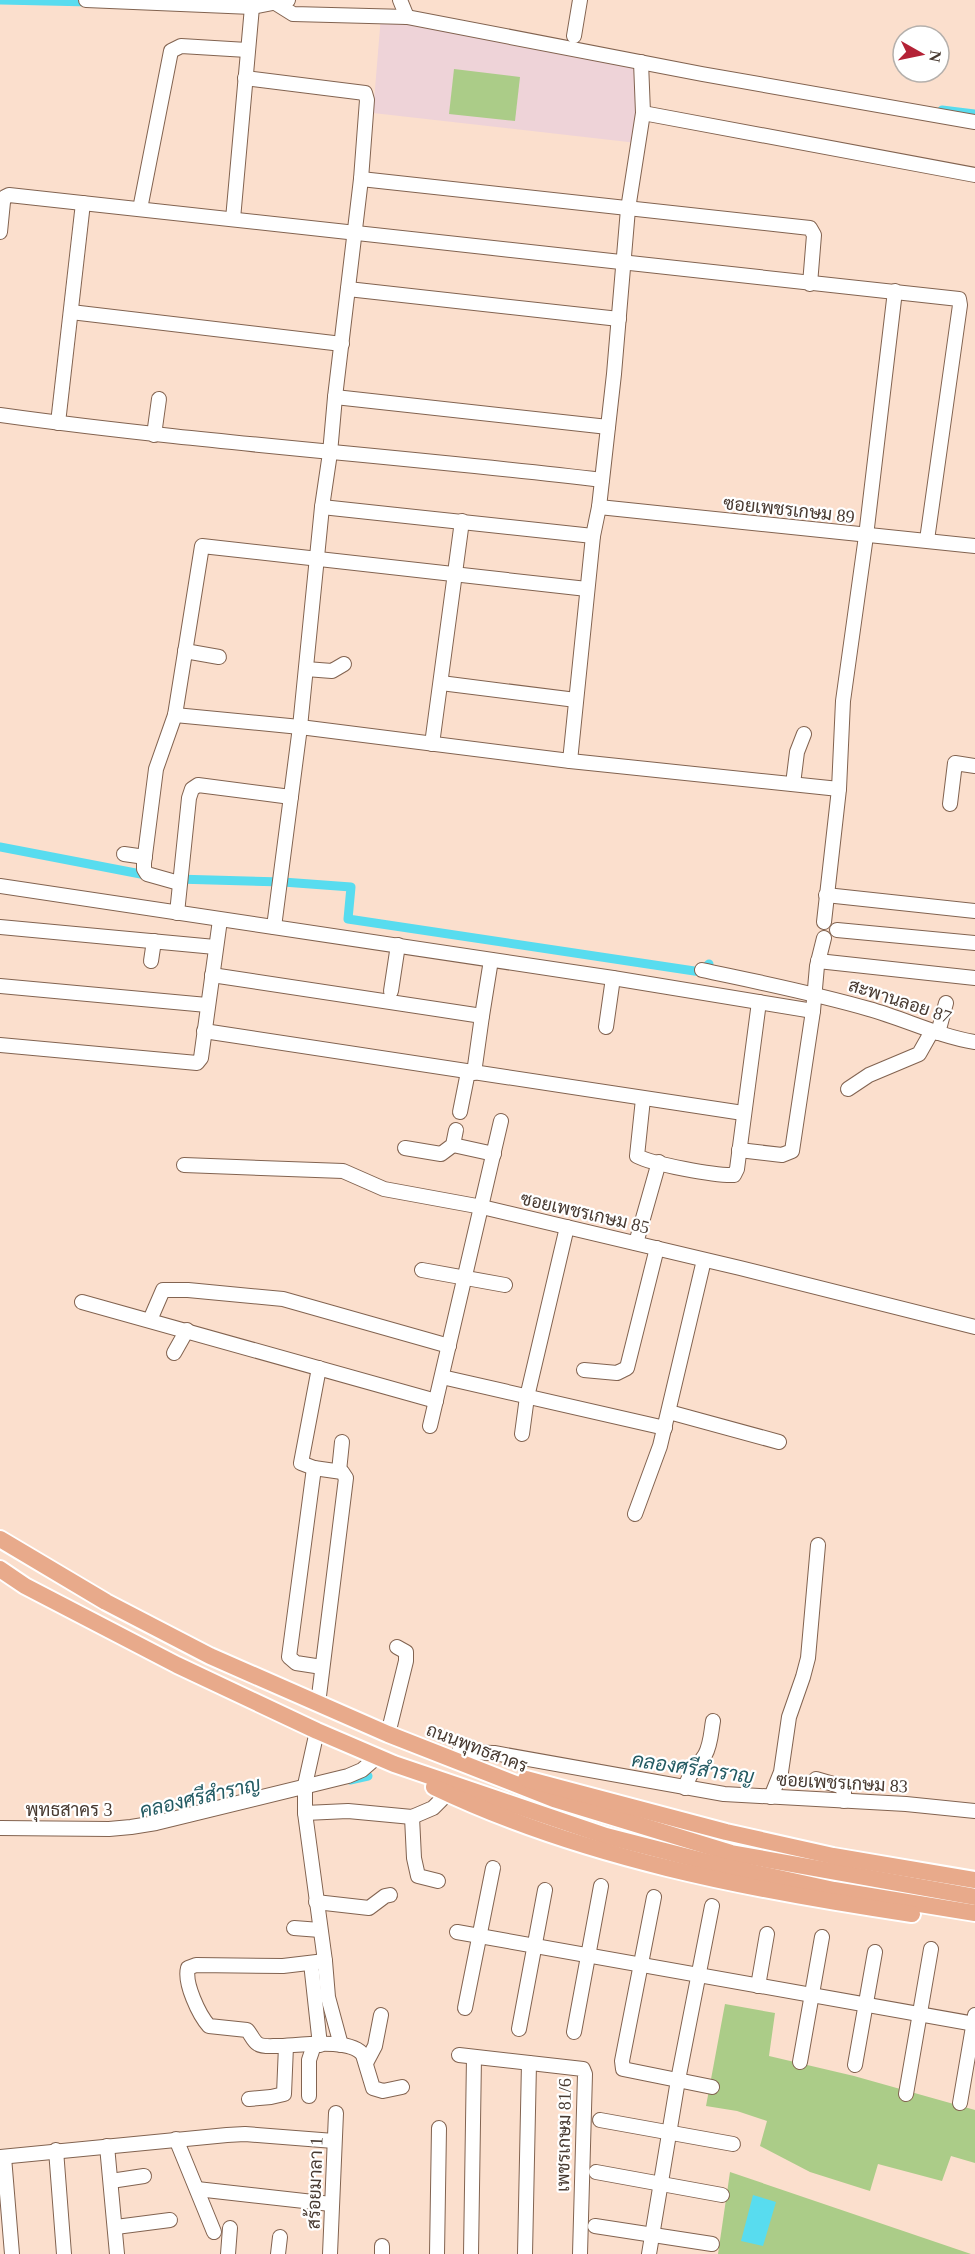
<svg xmlns="http://www.w3.org/2000/svg" width="975" height="2254" viewBox="0 0 975 2254" font-family="'Times New Roman',Sarabun,serif">
<rect width="100%" height="100%" fill="#fbdfcd"/>
<polygon fill="#eed3d8" points="381,16 646,63 637,143 373,113"/>
<g fill="#abcc88">
<polygon points="454,69 520,77 515,121 449,114"/>
<polygon points="725,2004 775,2013 769,2056 854,2076 975,2110 975,2163 951,2156 942,2181 878,2164 870,2191 810,2172 760,2146 767,2121 737,2111 706,2106"/>
<polygon points="730,2172 971,2254 718,2254"/>
</g>
<polygon fill="#58dcef" points="753,2195 776,2202 763,2246 741,2241"/>
<g fill="none" stroke-linecap="round" stroke-linejoin="round">
<g stroke="#58dcef" stroke-width="9">
<polyline points="1,0 91,2"/>
<polyline points="942,110 975,114"/>
<polyline points="0,847 151,876"/>
<polyline points="176,879 283,882 351,887 348,919 701,972 709,964"/>
<polyline points="350,1780 368,1776"/>
</g>
<g stroke="#826350" stroke-width="16">
<g id="minor">
<polyline points="86,0 252,7 288,0"/>
<polyline points="400,0 407,17"/>
<polyline points="277,4 293,14 407,17 702,74 975,122"/>
<polyline points="574,36 580,0"/>
<polyline points="245,78 365,93 367,100 361,179 335,397 330,453 322,507 300,727 274,927"/>
<polyline points="643,113 975,175"/>
<polyline points="361,179 810,228 814,235 810,284"/>
<polyline points="140,209 171,51 181,46 247,50"/>
<polyline points="233,219 252,7"/>
<polyline points="0,232 3,202 5,197 9,195 959,299 960,305 927,540"/>
<polyline points="348,289 619,319"/>
<polyline points="71,312 342,344"/>
<polyline points="335,397 608,427"/>
<path d="M0,415c200,28 401,41 602,65"/>
<polyline points="58,423 83,203"/>
<polyline points="154,435 159,399"/>
<polyline points="322,507 593,536"/>
<polyline points="599,507 975,546"/>
<polyline points="185,651 219,657"/>
<polyline points="306,669 332,671 344,664"/>
<polyline points="441,683 576,700"/>
<polyline points="175,715 300,727 570,761 839,789"/>
<polyline points="432,744 462,521"/>
<polyline points="570,761 593,536 599,507 614,374 628,209 643,113 641,62"/>
<polyline points="793,784 797,752 804,734"/>
<polyline points="950,804 955,763 975,766"/>
<polyline points="124,854 145,857"/>
<polyline points="179,883 147,874 144,869 144,863 156,769 175,715 202,546 587,589"/>
<polyline points="0,886 613,978 813,1011"/>
<polyline points="826,895 975,911"/>
<polyline points="177,913 189,798 192,789 198,785 291,797"/>
<polyline points="824,922 839,789 843,701 866,536 895,291"/>
<polyline points="0,927 215,947"/>
<polyline points="837,930 975,943"/>
<polyline points="151,961 154,941"/>
<polyline points="818,961 975,978"/>
<path d="M702,970c56,12 112,23 167,39 36,10 69,27 106,33"/>
<polyline points="212,975 482,1016 474,1073"/>
<polyline points="0,986 207,1005"/>
<polyline points="391,991 398,945"/>
<polyline points="482,1016 491,960"/>
<polyline points="606,1027 613,978"/>
<polyline points="204,1031 743,1113"/>
<polyline points="938,1033 946,1003"/>
<polyline points="0,1045 197,1063 201,1058 220,920"/>
<polyline points="848,1089 869,1075 919,1054 932,1031"/>
<path d="M643,1099l-6,57c15,8 79,20 97,19l3,-6 22,-167"/>
<polyline points="460,1112 468,1072"/>
<polyline points="453,1145 494,1154"/>
<polyline points="405,1148 441,1154 453,1145 456,1130"/>
<polyline points="739,1150 782,1155 792,1151 813,1011 817,966 824,938"/>
<polyline points="184,1165 343,1171 384,1189 482,1207 740,1268 975,1327"/>
<polyline points="636,1243 659,1162"/>
<polyline points="422,1270 505,1285"/>
<polyline points="82,1302 436,1401"/>
<polyline points="150,1320 163,1290 188,1290 283,1299 449,1346"/>
<polyline points="174,1353 187,1330"/>
<polyline points="584,1370 617,1373 627,1368 657,1248"/>
<polyline points="442,1377 665,1428"/>
<polyline points="669,1412 779,1442"/>
<polyline points="430,1426 501,1121"/>
<polyline points="522,1434 527,1397 567,1227"/>
<polyline points="314,1468 289,1657 296,1663 322,1667"/>
<polyline points="339,1471 342,1442"/>
<polyline points="635,1514 660,1446 704,1260"/>
<polyline points="318,1704 346,1478 342,1472 314,1468 301,1463 319,1368"/>
<polyline points="317,1731 305,1785 305,1813 325,1961 328,1997 341,2045"/>
<polyline points="388,1734 406,1661 406,1652 397,1647"/>
<polyline points="457,1762 459,1752 494,1753 724,1794 906,1804 975,1811"/>
<polyline points="816,1779 840,1786 844,1791 844,1801"/>
<path d="M685,1788c5,-17 12,-20 20,-33 6,-11 6,-23 8,-34"/>
<polyline points="771,1797 781,1772 789,1717 803,1677 808,1658 818,1545"/>
<polyline points="305,1813 348,1811 412,1817 433,1808 447,1794"/>
<polyline points="412,1817 414,1858 418,1876 438,1881"/>
<polyline points="0,1828 109,1829 131,1827 156,1823 348,1776 362,1770 377,1757"/>
<polyline points="654,1897 622,2061 623,2069 712,2087"/>
<polyline points="316,1902 369,1908 385,1896 390,1895"/>
<polyline points="294,1928 320,1930"/>
<polyline points="457,1932 975,2024"/>
<path d="M325,1961l-42,5 -87,-1 -8,3c-4,15 11,47 21,58l38,4c4,4 6,11 11,14 5,3 13,2 19,2 19,0 74,-9 86,9l10,33 10,3 19,-4"/>
<polyline points="311,1963 320,2045"/>
<polyline points="758,1986 767,1934"/>
<polyline points="465,2008 493,1868"/>
<polyline points="519,2029 545,1890"/>
<polyline points="574,2032 601,1886"/>
<polyline points="459,2055 583,2069 585,2074 580,2254"/>
<polyline points="800,2062 822,1937"/>
<polyline points="366,2063 375,2046 381,2015"/>
<polyline points="855,2065 875,1952"/>
<polyline points="906,2094 931,1949"/>
<polyline points="309,2096 309,2060 314,2045"/>
<polyline points="249,2099 271,2097 284,2094 286,2046"/>
<polyline points="960,2103 975,2015"/>
<polyline points="600,2120 733,2144"/>
<polyline points="176,2139 214,2232"/>
<polyline points="107,2146 117,2254"/>
<polyline points="56,2150 64,2254"/>
<polyline points="0,2157 227,2135 245,2134 334,2141"/>
<polyline points="4,2157 12,2254"/>
<polyline points="596,2172 722,2195"/>
<polyline points="111,2181 144,2176"/>
<polyline points="197,2189 331,2204"/>
<polyline points="595,2226 712,2244"/>
<polyline points="116,2227 170,2220"/>
<polyline points="228,2254 230,2228"/>
<polyline points="278,2254 280,2237"/>
<polyline points="330,2254 336,2113"/>
<polyline points="382,2254 382,2246"/>
<polyline points="437,2254 439,2128"/>
<polyline points="471,2254 474,2057"/>
<polyline points="525,2254 529,2063"/>
<polyline points="649,2254 678,2080 712,1906"/>
</g>
</g>
<g stroke="#fff" stroke-width="20">
<g id="major">
<polyline points="0,1539 106,1602 210,1656 388,1734 554,1799 731,1853 975,1897"/>
<polyline points="0,1569 25,1586 177,1665 317,1731 394,1764 606,1836 727,1867 834,1890 975,1913"/>
<polyline points="526,1779 726,1832 833,1856 975,1880"/>
<path d="M434,1787c148,71 316,103 478,127"/>
</g>
</g>
<use href="#minor" stroke="#fff" stroke-width="14"/>
<use href="#major" stroke="#e8aa8b" stroke-width="16"/>
</g>
<g text-anchor="middle" dominant-baseline="central" stroke-width="4.5" stroke-linejoin="round" paint-order="stroke">
<g font-size="18" fill="#473930" stroke="#fff">
<text transform="translate(789 510) rotate(6)">ซอยเพชรเกษม 89</text>
<text transform="translate(900 1001) rotate(18)">สะพานลอย 87</text>
<text transform="translate(585 1213) rotate(13)">ซอยเพชรเกษม 85</text>
<text transform="translate(477 1748) rotate(21)">ถนนพุทธสาคร</text>
<text transform="translate(842 1783) rotate(3)">ซอยเพชรเกษม 83</text>
<text x="69" y="1810">พุทธสาคร 3</text>
<text transform="translate(564 2135) rotate(-89)">เพชรเกษม 81/6</text>
<text transform="translate(315 2183) rotate(-88)">สร้อยมาลา 1</text>
</g>
<g font-size="20" font-style="italic" fill="#235a62" stroke="#fff">
<text transform="translate(693 1768) rotate(8)">คลองศรีสำราญ</text>
<text transform="translate(200 1797) rotate(-13)">คลองศรีสำราญ</text>
</g>
</g>
<g transform="translate(921 54) rotate(99)"><circle r="28" fill="#ffffff" stroke="#b5b0ac" stroke-width="1.5"/>
<path d="M0-4.5L10 22L0 15L-10 22Z" fill="#b42236"/>
<text y="-9" font-size="16" font-weight="bold" text-anchor="middle" fill="#473930">N</text>
</g>
</svg>
